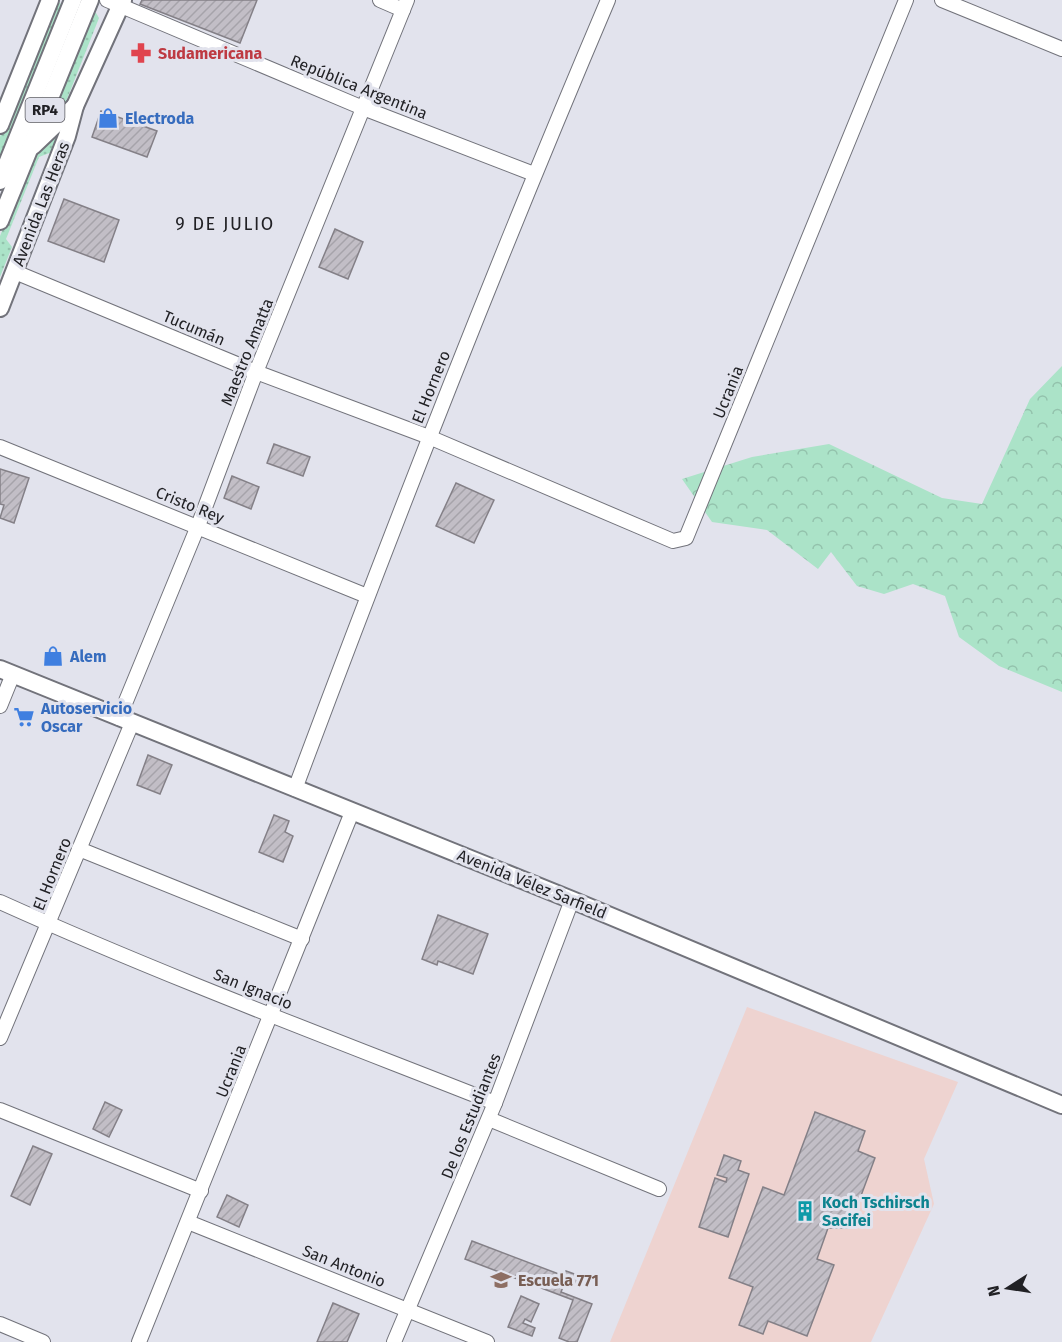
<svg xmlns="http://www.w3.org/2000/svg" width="1062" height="1342" viewBox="0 0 1062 1342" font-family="'Fira Sans',sans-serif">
<defs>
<pattern id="grass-dots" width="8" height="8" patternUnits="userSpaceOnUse" patternTransform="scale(1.5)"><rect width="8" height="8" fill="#abe3c8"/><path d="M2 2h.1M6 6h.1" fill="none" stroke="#93c2ac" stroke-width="1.8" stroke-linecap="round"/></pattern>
<pattern id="forest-crowns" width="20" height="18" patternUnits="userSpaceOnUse" patternTransform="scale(1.5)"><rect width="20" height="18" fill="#abe3c8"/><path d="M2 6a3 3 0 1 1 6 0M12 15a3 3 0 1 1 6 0" fill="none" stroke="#93c2ac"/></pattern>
<pattern id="building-hatch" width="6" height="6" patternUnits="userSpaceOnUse" patternTransform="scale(1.5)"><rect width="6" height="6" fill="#c2bec6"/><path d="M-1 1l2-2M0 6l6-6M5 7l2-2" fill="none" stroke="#a6a3aa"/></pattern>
</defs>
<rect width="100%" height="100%" fill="#e2e3ed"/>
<polygon fill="#eed3d0" points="747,1007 958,1082 924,1159 934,1204 871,1342 610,1342"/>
<g fill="url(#grass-dots)">
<polygon points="60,3 63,8 0,164 0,137 53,4"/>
<polygon points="93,12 96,13 99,18 65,104 52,120 49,119"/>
<polygon points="57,134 52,152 39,157 6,239 12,247 0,277 0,236 33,154"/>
</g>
<polygon fill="url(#forest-crowns)" points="1062,366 1062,692 999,666 959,637 945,596 913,584 884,594 857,586 831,552 818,569 767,530 712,522 682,479 752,457 829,444 942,498 982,504 1030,399"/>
<g fill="url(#building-hatch)" stroke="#848087" stroke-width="1.5">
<polygon points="142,0 257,0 240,43 140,4"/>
<polygon points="101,111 157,131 147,157 92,137"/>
<polygon points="64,199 119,220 104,262 48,241"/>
<polygon points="335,229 363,242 348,279 319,267"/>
<polygon points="274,444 310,457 303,476 267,463"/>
<polygon points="0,469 29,478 14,523 0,518 4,505 0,504"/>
<polygon points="232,476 259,487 251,509 224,498"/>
<polygon points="456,483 494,500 474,543 436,526"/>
<polygon points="148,755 172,765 160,794 137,785"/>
<polygon points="274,815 289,821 285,832 293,836 283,862 259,852"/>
<polygon points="438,915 488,934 473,974 438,961 437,965 422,959"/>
<polygon points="105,1102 122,1110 109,1137 93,1129"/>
<polygon points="815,1112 865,1131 858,1151 875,1158 849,1228 828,1228 817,1259 834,1265 807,1336 768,1321 763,1334 739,1325 753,1287 729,1278 763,1187 784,1195"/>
<polygon points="33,1146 52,1154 30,1205 11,1196"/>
<polygon points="724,1155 741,1161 738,1170 749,1174 728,1237 699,1227 715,1178 726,1182 727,1178 717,1175"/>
<polygon points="227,1195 248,1205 239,1227 217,1217"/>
<polygon points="472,1241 564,1276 566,1271 580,1276 576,1286 565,1282 561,1292 592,1304 577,1342 569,1342 559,1338 573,1300 465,1259"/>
<polygon points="521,1296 539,1304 531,1322 525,1319 523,1323 535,1328 532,1336 508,1327"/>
<polygon points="333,1303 359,1314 347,1342 317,1342"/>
</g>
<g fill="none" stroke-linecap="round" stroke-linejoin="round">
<g stroke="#72737b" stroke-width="16">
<g id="minor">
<polyline points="107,0 363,108 534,174"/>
<polyline points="380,0 403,10"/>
<polyline points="942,0 1062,49"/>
<polyline points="15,272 256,372 429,437 673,541 686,538 906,0"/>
<polyline points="0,447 367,596"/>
<polyline points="0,706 13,674"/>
<polyline points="119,718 198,526 256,372 407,0"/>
<path d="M295,789c99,-265 202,-528 313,-789"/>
<polyline points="79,849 302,939"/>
<path d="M0,902c162,73 330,136 495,201"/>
<polyline points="0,1038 132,723"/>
<polyline points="0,1110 201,1191"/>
<polyline points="489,1119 659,1189"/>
<polyline points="188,1222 487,1342"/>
<polyline points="0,1324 43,1342"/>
<polyline points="139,1342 352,812"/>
<polyline points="394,1342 495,1103 572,900"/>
</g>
</g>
<g stroke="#72737b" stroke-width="20">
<g id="major">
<polyline points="0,125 50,0"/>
<polyline points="33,146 75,106"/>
<polyline points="0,181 73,0"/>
<polyline points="0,221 90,0"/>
<polyline points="0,308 67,136 75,106 123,0"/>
<polyline points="0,669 572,900 1062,1105"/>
</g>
</g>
<use href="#minor" stroke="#fff" stroke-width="14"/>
<use href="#major" stroke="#fff" stroke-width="16"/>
</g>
<defs>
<g id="pharmacy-bare" transform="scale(1.62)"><path d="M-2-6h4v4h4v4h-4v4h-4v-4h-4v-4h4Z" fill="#e0444e" stroke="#e2e3ed" stroke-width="2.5" paint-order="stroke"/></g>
<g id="shop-bare" transform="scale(1.62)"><path d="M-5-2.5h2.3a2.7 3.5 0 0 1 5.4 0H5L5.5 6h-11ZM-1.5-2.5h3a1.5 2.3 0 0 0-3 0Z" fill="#3f7fe0" stroke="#e2e3ed" stroke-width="2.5" paint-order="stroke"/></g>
<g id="supermarket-bare" transform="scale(1.62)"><path d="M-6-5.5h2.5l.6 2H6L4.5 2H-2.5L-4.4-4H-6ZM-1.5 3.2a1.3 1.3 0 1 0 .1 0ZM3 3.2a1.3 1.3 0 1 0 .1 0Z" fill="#3f7fe0" stroke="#e2e3ed" stroke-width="2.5" paint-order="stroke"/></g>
<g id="building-bare" transform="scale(1.62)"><path d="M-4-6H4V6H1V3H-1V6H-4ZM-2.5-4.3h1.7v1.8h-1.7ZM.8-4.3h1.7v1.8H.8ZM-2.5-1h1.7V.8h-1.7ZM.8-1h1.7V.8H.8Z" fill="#0f9aa8" stroke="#e2e3ed" stroke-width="2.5" paint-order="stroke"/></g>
<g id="school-bare" transform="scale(1.62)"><path d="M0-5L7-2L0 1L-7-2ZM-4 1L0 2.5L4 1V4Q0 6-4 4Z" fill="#8d6e63" stroke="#e2e3ed" stroke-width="2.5" paint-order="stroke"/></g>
</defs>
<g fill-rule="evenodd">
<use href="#pharmacy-bare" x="141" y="53"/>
<use href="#shop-bare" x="108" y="118"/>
<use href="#shop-bare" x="53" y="656"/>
<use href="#supermarket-bare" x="24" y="717"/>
<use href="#building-bare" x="805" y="1211"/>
<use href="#school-bare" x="501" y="1280"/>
</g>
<g text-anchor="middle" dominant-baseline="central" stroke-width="6" stroke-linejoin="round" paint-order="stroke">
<rect fill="#e2e3ed" stroke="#5b5b61" stroke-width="1.5" x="25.5" y="98" width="39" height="24" rx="4.5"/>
<g font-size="15" font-weight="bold" fill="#212125">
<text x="45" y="110">RP4</text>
</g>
<g font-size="16" font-weight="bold" fill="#be3a42" stroke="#e2e3ed" text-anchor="start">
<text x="158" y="53">Sudamericana</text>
</g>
<g font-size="16" fill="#212125" stroke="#e2e3ed">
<text transform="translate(359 87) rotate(22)">República Argentina</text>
<text transform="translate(41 204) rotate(-69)">Avenida Las Heras</text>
<text transform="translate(194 328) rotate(23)">Tucumán</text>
<text transform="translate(247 352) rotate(-68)">Maestro Amatta</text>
<text transform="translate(431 387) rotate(-68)">El Hornero</text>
<text transform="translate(728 392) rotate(-68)">Ucrania</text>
<text transform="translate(190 505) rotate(22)">Cristo Rey</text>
<text transform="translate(52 874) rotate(-68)">El Hornero</text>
<text transform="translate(532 884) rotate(22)">Avenida Vélez Sarfield</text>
<text transform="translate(253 989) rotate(22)">San Ignacio</text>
<text transform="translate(231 1071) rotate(-68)">Ucrania</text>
<text transform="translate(471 1116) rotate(-68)">De los Estudiantes</text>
<text transform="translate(344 1266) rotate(22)">San Antonio</text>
</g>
<g font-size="16" font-weight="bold" fill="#366cbe" stroke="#e2e3ed" text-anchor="start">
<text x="125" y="118">Electroda</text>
<text x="70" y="656">Alem</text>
<text x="41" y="708">Autoservicio<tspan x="41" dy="18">Oscar</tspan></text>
</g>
<g font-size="16" font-weight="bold" fill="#0d838f" stroke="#e2e3ed" text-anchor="start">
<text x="822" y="1202">Koch Tschirsch<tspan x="822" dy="18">Sacifei</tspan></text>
</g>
<g font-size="16" font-weight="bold" fill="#785e54" stroke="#e2e3ed" text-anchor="start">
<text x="518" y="1280">Escuela 771</text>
</g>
<g font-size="18" letter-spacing="1.5" fill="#212125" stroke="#e2e3ed">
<text x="225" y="224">9 DE JULIO</text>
</g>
</g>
<g transform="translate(1008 1288) rotate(258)" stroke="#e2e3ed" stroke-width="4.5" paint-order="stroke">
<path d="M0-4.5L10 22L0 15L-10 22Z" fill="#212125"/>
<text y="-9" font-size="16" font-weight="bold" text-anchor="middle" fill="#212125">N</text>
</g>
</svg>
